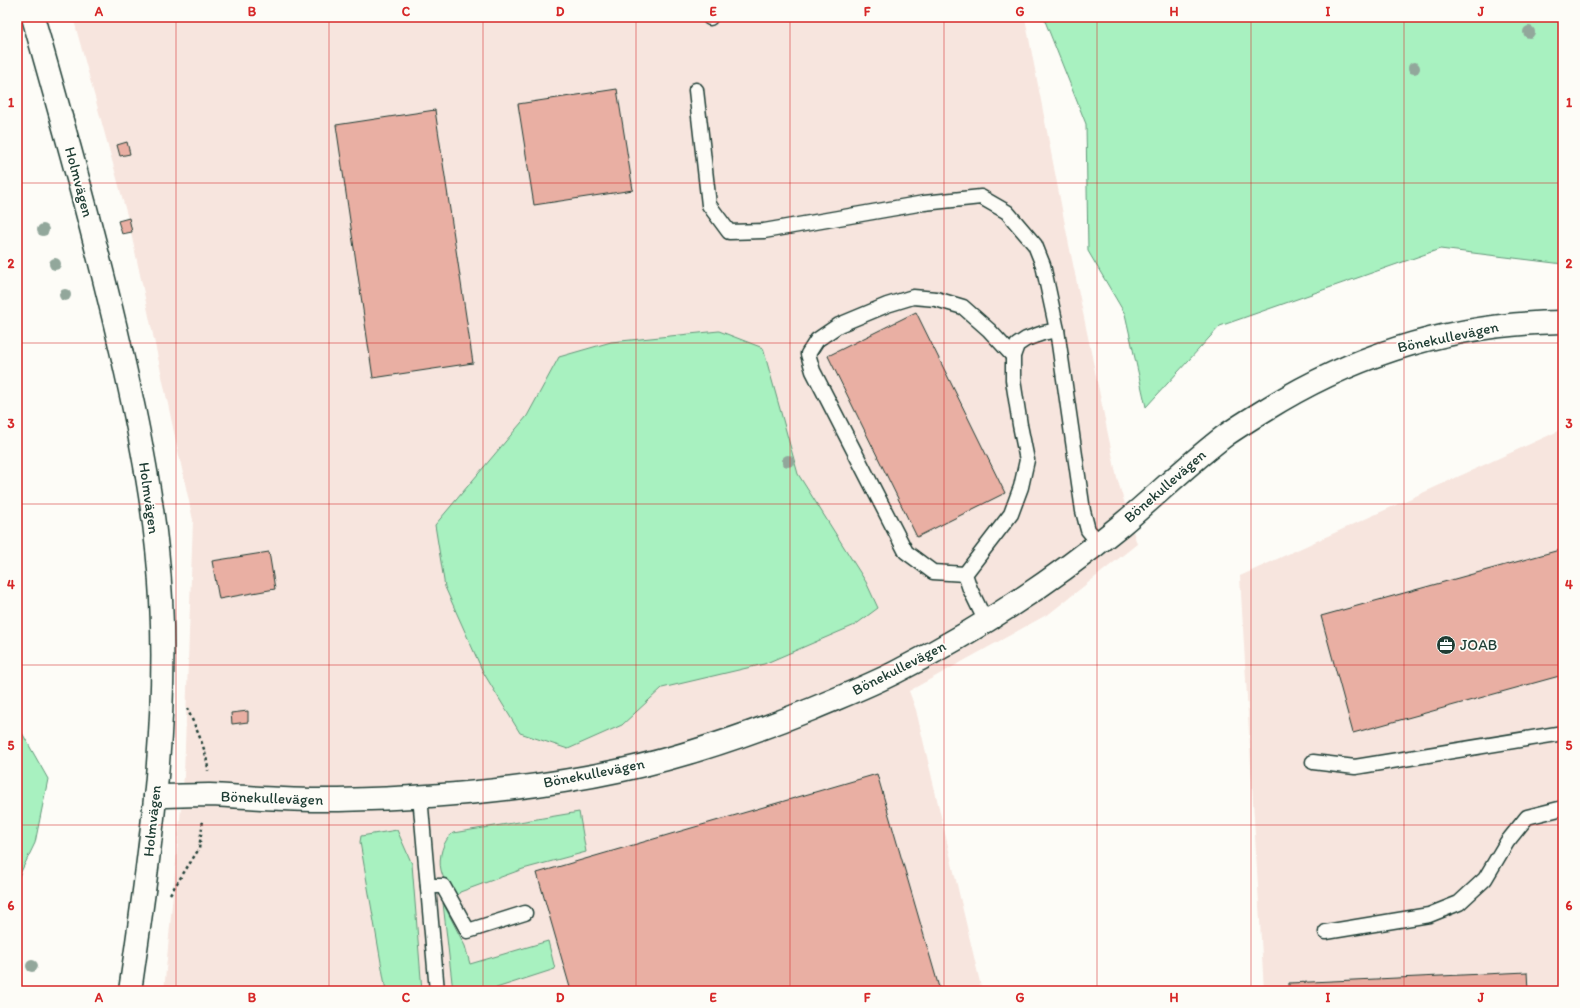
<svg xmlns="http://www.w3.org/2000/svg" width="1580" height="1008" viewBox="0 0 1580 1008" font-family="Itim,sans-serif">
<rect width="100%" height="100%" fill="#fdfcf7"/>
<filter id="ink" filterUnits="userSpaceOnUse"><feTurbulence type="fractalNoise" baseFrequency=".025" numOctaves="2"/><feDisplacementMap in="SourceGraphic" scale="8" xChannelSelector="R" yChannelSelector="G"/><feConvolveMatrix kernelMatrix="1 2 1 2 8 2 1 2 1" color-interpolation-filters="sRGB"/></filter>
<g filter="url(#ink)">
<g fill="#f7e5de">
<polygon points="73,17 1027,17 1025,18 1068,240 1117,478 1137,544 1050,613 909,691 916,710 982,991 164,991 184,775 193,520 128,219"/>
<polygon points="1563,429 1563,991 1264,991 1240,576"/>
</g>
<g fill="#a8f1c0" stroke="#64977a">
<polygon points="1059,17 1563,17 1563,264 1440,249 1220,326 1146,407 1125,314 1088,251 1086,124 1045,21"/>
<polygon points="719,331 763,348 798,474 866,582 878,608 855,625 764,664 662,688 622,725 568,749 520,733 483,672 445,587 435,525 527,416 559,357 611,342"/>
<polygon points="17,724 48,779 35,843 17,880"/>
<path d="M579,812l7,40 -63,17 -63,23 -3,4 -4,-1c-4,-8 -10,-16 -12,-25 -3,-12 2,-30 12,-37z"/>
<polygon points="397,830 412,864 422,991 386,991 360,842 361,836"/>
<polygon points="443,903 465,946 470,964 548,941 555,969 487,991 453,991"/>
</g>
<g fill="#e9afa3" stroke="#1f3d34">
<polygon points="617,89 633,190 534,205 518,104"/>
<polygon points="435,110 473,363 373,378 336,125"/>
<polygon points="127,142 130,154 120,156 117,145"/>
<polygon points="129,218 132,232 122,234 118,221"/>
<polygon points="916,312 1005,493 917,537 828,356"/>
<polygon points="1563,549 1563,675 1353,733 1321,616"/>
<polygon points="269,552 275,589 219,599 212,561"/>
<polygon points="248,711 248,722 232,724 231,713"/>
<polygon points="877,774 940,991 571,991 537,873"/>
<polygon points="1527,972 1528,991 1289,991 1289,983"/>
</g>
<g fill="none" stroke-linecap="round" stroke-linejoin="round">
<g stroke="#1f3d34" stroke-width="17">
<g id="service">
<polyline points="710,17 710,18"/>
<polyline points="696,90 709,205 729,232 764,231 924,203 981,197 1007,212 1035,245 1043,265 1057,330 1083,511 1088,530 1098,542"/>
<polyline points="965,574 933,572 906,552 813,371 808,354 817,340 839,325 887,305 913,297 936,299 963,307 989,330 1013,356"/>
<polyline points="986,622 970,589 965,574 1011,514 1021,487 1027,460 1020,425 1013,380 1013,356 1017,345 1026,339 1043,333 1057,330"/>
<polyline points="1313,762 1355,767 1563,733"/>
<polyline points="420,796 437,991"/>
<polyline points="428,886 443,886 468,931 525,913"/>
<polyline points="1326,932 1429,915 1459,903 1485,879 1507,842 1527,817 1563,808"/>
</g>
</g>
<g stroke="#1f3d34" stroke-width="25">
<path id="minor" d="M155,796c18,0 36,-1 54,-1 44,2 87,6 130,5 94,-2 191,-10 283,-30 65,-14 128,-36 190,-61 28,-12 57,-23 84,-37 80,-41 156,-90 225,-147 36,-30 68,-62 105,-90 13,-9 26,-17 39,-25 91,-57 190,-87 298,-88"/>
</g>
<g stroke="#1f3d34" stroke-width="25">
<path id="tertiary" d="M33,17c32,113 64,227 90,342 18,79 34,160 38,240 7,132 -12,262 -31,392"/>
</g>
<g stroke="#1f3d34" stroke-width="2.5" stroke-dasharray="3 3" stroke-linecap="butt">
<path d="M187,708c9,21 20,41 21,63"/>
<polyline points="170,894 199,849 203,820"/>
</g>
<use href="#service" stroke="#fdfcf7" stroke-width="14"/>
<use href="#minor" stroke="#fdfcf7" stroke-width="22"/>
<use href="#tertiary" stroke="#fdfcf7" stroke-width="22"/>
</g>
<g fill="#92a79b">
<circle cx="1529" cy="32" r="6"/>
<circle cx="1414" cy="68" r="6"/>
<circle cx="43" cy="230" r="6"/>
<circle cx="55" cy="264" r="6"/>
<circle cx="65" cy="295" r="6"/>
<circle cx="788" cy="461" r="6"/>
<circle cx="32" cy="966" r="6"/>
</g>
</g>
<path fill="none" stroke="#d62828" stroke-width="1" stroke-opacity="0.55" d="M176,17v974M329,17v974M483,17v974M636,17v974M790,17v974M944,17v974M1097,17v974M1251,17v974M1404,17v974M17,183h1546M17,343h1546M17,504h1546M17,665h1546M17,825h1546"/>
<defs>
<g id="office-disc" transform="scale(1)"><circle r="9.5" fill="#1f3d34" stroke="#fdfcf7"/><path d="M-6-3h4V-5.5h4V-3h4V5H-6ZM-1-4.5V-3h2v-1.5ZM-6 0V1H6V0Z" fill="#fff"/></g>
</defs>
<g fill-rule="evenodd">
<use href="#office-disc" x="1446" y="645"/>
</g>
<g text-anchor="middle" dominant-baseline="central" stroke-width="3.5" stroke-linejoin="round" paint-order="stroke">
<g font-size="15" fill="#1f3d34" stroke="#fdfcf7">
<text transform="translate(79 182) rotate(75)">Holmvägen</text>
<text transform="translate(1448 337) rotate(-12)">Bönekullevägen</text>
<text transform="translate(1165 486) rotate(-41)">Bönekullevägen</text>
<text transform="translate(149 498) rotate(82)">Holmvägen</text>
<text transform="translate(899 668) rotate(-27)">Bönekullevägen</text>
<text transform="translate(594 773) rotate(-11)">Bönekullevägen</text>
<text transform="translate(272 798) rotate(2)">Bönekullevägen</text>
<text transform="translate(152 821) rotate(-84)">Holmvägen</text>
</g>
<g font-size="15" fill="#1f3d34" stroke="#fdfcf7" text-anchor="start">
<text x="1460" y="645">JOAB</text>
</g>
</g>
<rect width="1580" height="1008" fill="none" stroke="#fdfcf7" stroke-width="44"/>
<rect x="22" y="22" width="1536" height="964" fill="none" stroke="#d62828" stroke-width="1.5"/>
<g font-size="13" text-anchor="middle" font-weight="bold" fill="#d62828">
<text x="99" y="16">A</text>
<text x="252" y="16">B</text>
<text x="406" y="16">C</text>
<text x="560" y="16">D</text>
<text x="713" y="16">E</text>
<text x="867" y="16">F</text>
<text x="1020" y="16">G</text>
<text x="1174" y="16">H</text>
<text x="1328" y="16">I</text>
<text x="1481" y="16">J</text>
<text x="11" y="107">1</text>
<text x="1569" y="107">1</text>
<text x="11" y="268">2</text>
<text x="1569" y="268">2</text>
<text x="11" y="428">3</text>
<text x="1569" y="428">3</text>
<text x="11" y="589">4</text>
<text x="1569" y="589">4</text>
<text x="11" y="750">5</text>
<text x="1569" y="750">5</text>
<text x="11" y="910">6</text>
<text x="1569" y="910">6</text>
<text x="99" y="1002">A</text>
<text x="252" y="1002">B</text>
<text x="406" y="1002">C</text>
<text x="560" y="1002">D</text>
<text x="713" y="1002">E</text>
<text x="867" y="1002">F</text>
<text x="1020" y="1002">G</text>
<text x="1174" y="1002">H</text>
<text x="1328" y="1002">I</text>
<text x="1481" y="1002">J</text>
</g>
</svg>
